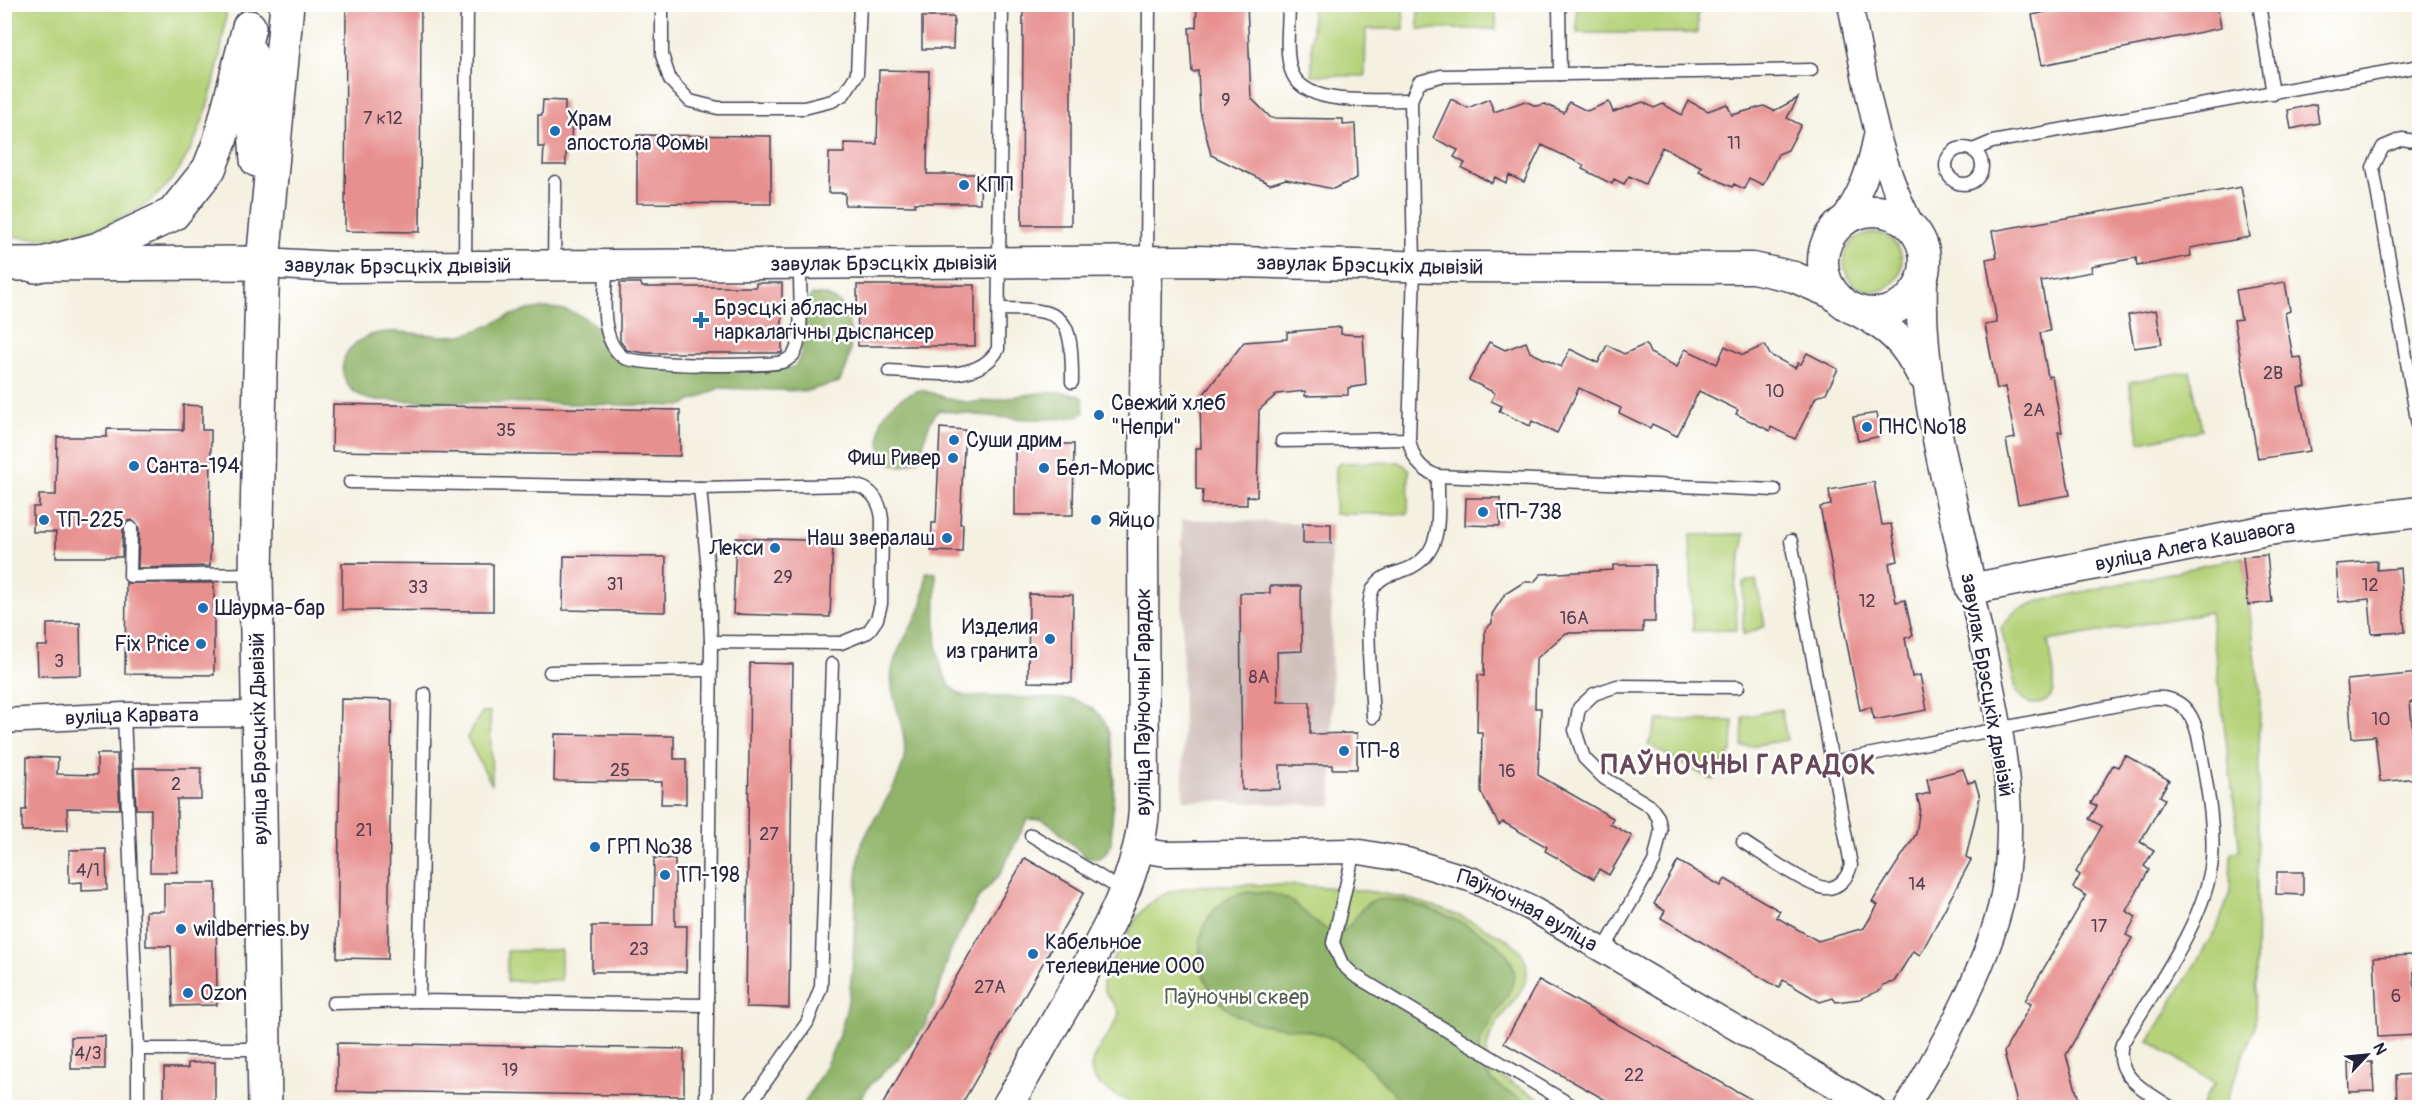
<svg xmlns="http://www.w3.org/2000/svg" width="2424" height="1112" viewBox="0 0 2424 1112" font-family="Pangolin,sans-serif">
<rect width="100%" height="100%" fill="#fff"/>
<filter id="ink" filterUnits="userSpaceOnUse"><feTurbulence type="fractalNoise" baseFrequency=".0167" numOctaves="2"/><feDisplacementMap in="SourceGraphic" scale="12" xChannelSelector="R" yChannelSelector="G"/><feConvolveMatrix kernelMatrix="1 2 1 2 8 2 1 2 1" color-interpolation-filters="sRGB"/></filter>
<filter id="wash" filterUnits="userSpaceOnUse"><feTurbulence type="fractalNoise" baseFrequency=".008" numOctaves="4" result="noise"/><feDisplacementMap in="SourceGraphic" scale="24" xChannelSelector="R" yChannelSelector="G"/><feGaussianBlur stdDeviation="1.35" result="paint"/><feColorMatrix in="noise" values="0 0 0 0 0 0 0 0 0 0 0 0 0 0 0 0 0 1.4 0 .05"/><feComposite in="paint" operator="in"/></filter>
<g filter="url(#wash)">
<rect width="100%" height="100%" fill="#f4f1e1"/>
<polygon fill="#d0c0bc" points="1182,519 1331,524 1332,806 1183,800"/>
<g fill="#b5d279" stroke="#6c7a5a" stroke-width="1.5">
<path d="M4,5h223c-5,58 -25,153 -72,192 -17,14 -40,25 -60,32 -29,9 -61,12 -90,6z"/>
<polygon points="1312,5 1403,5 1404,29 1366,29 1365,76 1312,75"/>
<rect x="1418" y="5" width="78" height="24"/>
<rect x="1577" y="5" width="121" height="28"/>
<circle cx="1873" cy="262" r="29"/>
<polygon points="2190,371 2202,430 2140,442 2129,382"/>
<polygon points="1400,462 1409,469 1408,514 1335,514 1336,467 1340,463"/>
<polygon points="1745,534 1735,586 1737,630 1693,631 1690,535"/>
<path d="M2243,557l17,136 -5,333 -31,81h-23l14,-24 -66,-42 69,-115 12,-34 1,-40 9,-1 -30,-239 -162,29c2,17 18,59 -11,63 -9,1 -14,-5 -20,-11l-16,-65 14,-17 21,-9z"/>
<polygon points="1756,580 1765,626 1743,635 1743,582"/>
<polygon points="1781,709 1787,740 1742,747 1743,717"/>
<polygon points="482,712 490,712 492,785 467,738"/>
<polygon points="1658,720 1733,721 1732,751 1713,780 1648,745"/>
<path d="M1285,885c76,3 131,8 200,43 19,9 42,19 42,43 0,28 -39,45 -41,85l13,20 56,31h-419c-12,-10 -29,-14 -40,-26 -18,-20 20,-48 23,-68 -3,-12 -15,-16 -16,-27 -1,-13 13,-30 19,-41 8,-15 15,-31 28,-42 30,-25 97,-17 135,-18z"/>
<polygon points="561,950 561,980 507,981 507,951"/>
</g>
<g fill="#90b469" stroke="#596b52" stroke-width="1.5">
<path d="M812,295h14l15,9c14,22 12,57 -2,78l-32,9 -88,-3 -38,18 -311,-6c-12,-5 -22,-10 -26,-23 -3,-8 -1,-19 4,-26 28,-35 75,-10 113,-16 18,-3 34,-13 51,-20 38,-15 78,-6 99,30l-1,9 13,10 70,4 101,-1c18,-19 -2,-54 18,-72z"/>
<path d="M920,390c16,3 29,11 46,12 32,2 90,-20 117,-4l1,15c-21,14 -117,1 -145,-3 -14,14 -13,30 -20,49l-18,8 -17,-6c-11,-38 -2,-58 36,-71z"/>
<path d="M926,572l10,1c1,35 -9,108 28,123l108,3c15,5 29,13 35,28 12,32 5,83 4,117 -5,12 -11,16 -24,14l-38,-35 -7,-4 -15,1 -27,54 -21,23 -29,55 -15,52 -11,23 -25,31 -30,28 -15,21h-52c17,-29 35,-58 43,-92 13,-53 7,-112 15,-166 11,-32 39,-60 44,-91 5,-30 -16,-58 -12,-87 3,-23 20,-41 28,-62 5,-11 5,-25 6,-37z"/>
<path d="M1249,892c15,0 30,1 43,10 13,9 25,26 41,29 21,3 22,-22 37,-29 26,-12 89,18 112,32 89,52 -42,91 9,145 11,12 31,20 46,28h-129c-24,-21 -45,-52 -74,-67 -33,-18 -73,-7 -104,-29 -45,-31 -41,-110 19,-119z"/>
</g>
<g id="blocks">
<g fill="#e7908f">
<polygon points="346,4 421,4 420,232 345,231"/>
<polygon points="1023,4 1071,4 1071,225 1022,225"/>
<polygon points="1197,4 1247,4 1251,98 1271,118 1343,119 1343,125 1355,124 1357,178 1333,189 1286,179 1270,184 1211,155 1200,111 1198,71 1192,72 1189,28 1196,27"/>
<polygon points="2083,4 2217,4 2221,28 2042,65 2032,15"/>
<polygon points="922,17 954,17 953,49 922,49"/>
<polygon points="879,70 929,71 927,174 981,174 980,203 915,203 915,206 845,205 845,193 828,193 829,153 844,153 844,143 877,144"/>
<polygon points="1798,98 1787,118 1801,125 1788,150 1778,154 1763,185 1749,178 1744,189 1734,184 1732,187 1699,171 1702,167 1662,147 1645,184 1629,176 1624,184 1614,179 1612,184 1582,169 1584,165 1542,145 1524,182 1509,175 1506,183 1495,177 1492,183 1462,168 1465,163 1454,157 1458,150 1433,138 1451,99 1468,108 1489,99 1494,112 1525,101 1536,106 1545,104 1564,113 1569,102 1587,111 1609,102 1613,112 1643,102 1654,108 1663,104 1682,115 1689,101 1708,111 1727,104 1732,115 1764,106 1774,111"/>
<polygon points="543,100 565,101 565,115 572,115 571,148 566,148 566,165 543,165 544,147 538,147 538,115 542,115"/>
<polygon points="2316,104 2319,123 2291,129 2288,110"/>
<polygon points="637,135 771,136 771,204 637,203"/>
<polygon points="2241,187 2250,237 2190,248 2191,256 2137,266 2136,258 2091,266 2092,272 2041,281 2050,331 2040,333 2048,377 2052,376 2062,432 2058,432 2070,495 2018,504 2006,440 2015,438 2005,387 1997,389 1985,325 1997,323 1986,259 1997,257 1992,231"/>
<polygon points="2285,282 2290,311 2285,313 2293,358 2301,357 2306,387 2298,388 2310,451 2258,459 2234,320 2241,319 2236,290"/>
<polygon points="620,283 641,283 642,287 756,287 756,283 782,283 782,353 645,353 627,350 620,341"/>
<polygon points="857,285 975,285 975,346 858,346"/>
<polygon points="2156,310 2162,344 2134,348 2128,315"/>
<polygon points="1341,327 1341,334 1363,335 1366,385 1348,388 1348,395 1305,396 1305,391 1277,394 1259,410 1257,497 1247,496 1247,505 1202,504 1203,490 1196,489 1196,448 1201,448 1200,399 1244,342 1287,339 1287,332"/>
<polygon points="1489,342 1505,350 1526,342 1530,352 1561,367 1570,349 1598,363 1607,345 1624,354 1646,344 1650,353 1677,367 1685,349 1717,364 1725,346 1743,355 1765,345 1770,355 1795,368 1798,363 1801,364 1807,353 1838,369 1826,393 1816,397 1795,439 1771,427 1770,431 1736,414 1738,410 1699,391 1677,436 1652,424 1650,428 1619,413 1621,408 1579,388 1557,433 1532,421 1530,426 1499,411 1502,406 1491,401 1495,393 1469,380"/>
<polygon points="333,404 680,410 680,456 332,451"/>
<polygon points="183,405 202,406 202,430 211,430 210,566 138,568 139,528 132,520 127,521 123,527 122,557 56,557 56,532 33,532 33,507 39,507 39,495 56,495 57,437 107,437 107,429 183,430"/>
<polygon points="1877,413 1881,436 1858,441 1853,417"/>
<polygon points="940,428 965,430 960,524 963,524 962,552 931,551 932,523 936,523"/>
<polygon points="1015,444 1074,444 1073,515 1015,515"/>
<polygon points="1874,482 1882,525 1891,524 1898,561 1889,563 1896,602 1905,600 1913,636 1905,638 1912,677 1920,675 1927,710 1874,720 1871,707 1860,710 1820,507 1831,505 1829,490"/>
<polygon points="1466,498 1500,498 1500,526 1465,525"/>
<polygon points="1303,523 1331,524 1331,543 1303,543"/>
<polygon points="736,538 833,541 830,617 733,614"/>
<polygon points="2267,555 2272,602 2248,605 2243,557"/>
<polygon points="564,556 666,557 665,612 563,610"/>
<polygon points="2377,561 2377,570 2400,568 2405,632 2372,634 2369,599 2339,602 2336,564"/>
<polygon points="342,563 493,564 493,611 342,610"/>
<polygon points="1613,565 1655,565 1655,622 1643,622 1643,632 1566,633 1536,659 1535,708 1541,708 1538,775 1613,818 1610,824 1632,836 1609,875 1599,869 1594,879 1545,851 1547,847 1503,822 1499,825 1481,792 1482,732 1477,732 1478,675 1484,676 1485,630 1492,623 1492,614 1505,594 1524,582 1534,582 1541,574 1613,570"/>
<polygon points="126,583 214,583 214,675 125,674"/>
<polygon points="1270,586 1301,586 1302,651 1277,652 1278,702 1310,702 1310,734 1357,733 1357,769 1332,769 1332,765 1280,765 1280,789 1242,790 1240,593 1270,593"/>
<polygon points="1029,594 1073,595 1072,683 1028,682"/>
<polygon points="80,623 81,675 38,676 37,646 47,646 47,624"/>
<polygon points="750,663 793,664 789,1008 746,1007"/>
<polygon points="2420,673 2420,701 2410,702 2417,778 2380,782 2375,736 2352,738 2347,680"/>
<polygon points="341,699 392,700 388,959 337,958"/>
<polygon points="555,734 674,736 674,759 686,759 686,804 661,804 662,782 554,781"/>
<polygon points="97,754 117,754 120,809 67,808 68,830 22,831 22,810 26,810 27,757 58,758 57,774 97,775"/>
<polygon points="2125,755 2169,780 2160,796 2165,799 2140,842 2154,850 2144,866 2149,870 2126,911 2136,917 2126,935 2132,938 2066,1055 2081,1107 2018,1107 2004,1052 2031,1004 2025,1001 2086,895 2073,888 2080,875 2076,872 2102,826 2089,819 2097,806 2091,803 2113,765 2118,767"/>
<polygon points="134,768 201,768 201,799 177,799 177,872 150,872 151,809 136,809"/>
<polygon points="1963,769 1968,783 1975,781 1980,797 1966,857 1971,860 1920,955 1913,951 1894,982 1883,985 1881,990 1860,999 1836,1002 1833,998 1820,1002 1783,980 1779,988 1661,918 1665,911 1654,904 1678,861 1721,886 1725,879 1780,911 1776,917 1818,941 1864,928 1878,905 1872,902 1916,834 1920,807 1917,796 1930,793 1927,779"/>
<polygon points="106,849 107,890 82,891 82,882 69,883 69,850"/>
<polygon points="654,858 675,859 675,926 687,926 686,972 592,972 592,926 653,926"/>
<polygon points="1025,858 1084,892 960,1107 881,1107"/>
<polygon points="2277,872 2303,872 2303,895 2276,894"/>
<polygon points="164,883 216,883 217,1005 173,1006 171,946 146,946 146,911 164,911"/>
<polygon points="2413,955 2417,1035 2378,1037 2374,957"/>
<polygon points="1539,980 1765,1107 1618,1107 1504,1043"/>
<polygon points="105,1036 105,1069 71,1069 71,1037"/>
<polygon points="337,1043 684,1049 684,1096 337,1091"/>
<polygon points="215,1062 215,1107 164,1107 164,1068 188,1068 188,1063"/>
<polygon points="2372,1062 2374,1091 2349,1092 2348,1063"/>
<polygon points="2420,1074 2420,1105 2397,1106 2396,1075"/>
</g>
</g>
</g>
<g filter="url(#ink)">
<use href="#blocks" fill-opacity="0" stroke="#424154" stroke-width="1.5"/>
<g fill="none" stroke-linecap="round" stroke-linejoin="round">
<g stroke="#424154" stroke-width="15">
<g id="service">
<polyline points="662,4 662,55 670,80 690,101 718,108 804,108 832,101 844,94 857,74 860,4"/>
<path d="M1289,4c0,21 -4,47 2,66 12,39 87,29 120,30"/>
<polyline points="1559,4 1560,74"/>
<polyline points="2259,4 2273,94"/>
<polyline points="2420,142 2402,139 2383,147 2373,167 2420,437"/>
<circle cx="1964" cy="166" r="18"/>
<polyline points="1973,150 1992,142 2420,66"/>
<polyline points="1147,261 1149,4"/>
<polyline points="554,265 555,182"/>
<path d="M607,266c-2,26 -9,73 16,91 11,9 141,10 159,5 4,-1 8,-4 11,-7 12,-14 6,-70 7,-90"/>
<polyline points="465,267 467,4"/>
<path d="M999,309c67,0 73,6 73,73"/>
<path d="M889,371c35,1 89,14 109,-22l4,-345"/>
<path d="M1409,439c3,19 11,31 29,37l337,14"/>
<polyline points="1282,441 1409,439 1414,266 1411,100 1419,82 1441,76 1811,70"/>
<path d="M350,482l350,6 151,-3c20,2 29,15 31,34l-1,85 -4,15 -9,13 -27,11 -130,-1"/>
<polyline points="700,488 708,570 711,642 706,1108"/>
<polyline points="131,528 130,576 255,574"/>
<polyline points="1791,541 1832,762"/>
<polyline points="550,672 710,670"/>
<polyline points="425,694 419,1001 705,1005"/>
<polyline points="124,715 138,1049 138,1108"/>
<path d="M1373,717c-1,-26 -10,-108 0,-128 6,-11 15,-14 26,-17 48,-14 38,-56 39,-96"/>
<polyline points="1031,835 1125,892"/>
<path d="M1743,842c18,11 64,44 82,46 14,1 23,-11 26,-23l-19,-103 321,-64c32,-3 43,21 47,48 6,37 15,76 12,114 -6,61 -59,131 -90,184 -9,33 27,49 50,64"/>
<polyline points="1354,851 1333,943 1342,964 1354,975 1576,1108"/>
<polyline points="1603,951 1654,862 1661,830 1658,817 1650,806 1604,778 1584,758 1575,730 1579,708 1594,694 1617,686 1738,687"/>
<polyline points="333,1003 419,1001"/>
<polyline points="138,1049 263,1049"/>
<polyline points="747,1108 807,1023 821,987 832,664"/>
</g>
</g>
<g stroke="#424154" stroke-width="27">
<g id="minor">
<path d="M1850,4c16,77 26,156 64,225"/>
<path d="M1841,222c21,-30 28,-51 35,-86"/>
<path id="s1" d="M4,721l120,-6 135,-1"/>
<path id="s2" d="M1140,850l26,4 188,-3 53,9 66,20 61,30 339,198"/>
<path d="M1906,1108c37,-63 89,-154 99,-225 15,-98 -15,-199 -34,-294"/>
</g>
</g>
<g stroke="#424154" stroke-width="33">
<g id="tertiary">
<circle cx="1874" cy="262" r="51"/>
<path id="s3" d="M263,263l72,4 861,-6 244,6 313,1 41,9 40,17"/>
<path id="s4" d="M1922,280c-4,102 28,209 49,309l296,-59 153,-18"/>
<path d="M1858,311c33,17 47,31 64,64"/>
<path d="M1006,1108c21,-35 40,-70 60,-104 34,-61 73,-123 78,-194l-1,-269 4,-279"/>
</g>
</g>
<g stroke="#424154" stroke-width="36">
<g id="primary">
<polyline points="250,53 257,160"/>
<polyline points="4,264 263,263"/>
<polyline points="35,266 99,249 173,214 209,169 220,141 249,27"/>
<polyline points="265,1108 256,574 261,324 263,263 287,4"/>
</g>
</g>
<use href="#service" stroke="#fff" stroke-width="12"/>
<use href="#minor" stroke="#fff" stroke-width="24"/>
<use href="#tertiary" stroke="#fff" stroke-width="30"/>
<use href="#primary" stroke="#fff" stroke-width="33"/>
</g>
</g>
<g fill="#1f6fb2" stroke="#fff" stroke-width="2">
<circle cx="555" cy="131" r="6"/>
<circle cx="964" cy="185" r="6"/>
<path d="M698 311h6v6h6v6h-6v6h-6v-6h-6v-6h6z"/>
<circle cx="1099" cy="415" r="6"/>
<circle cx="1867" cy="427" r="6"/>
<circle cx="954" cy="440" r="6"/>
<circle cx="953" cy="458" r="6"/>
<circle cx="134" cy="466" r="6"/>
<circle cx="1044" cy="468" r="6"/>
<circle cx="1483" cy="512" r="6"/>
<circle cx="44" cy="520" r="6"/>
<circle cx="1096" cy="520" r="6"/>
<circle cx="947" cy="538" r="6"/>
<circle cx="775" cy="548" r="6"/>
<circle cx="203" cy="608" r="6"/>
<circle cx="1050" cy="639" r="6"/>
<circle cx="201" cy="644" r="6"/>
<circle cx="1344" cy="751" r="6"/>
<circle cx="595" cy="847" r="6"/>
<circle cx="665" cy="875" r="6"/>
<circle cx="181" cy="929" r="6"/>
<circle cx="1033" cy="954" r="6"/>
<circle cx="188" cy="993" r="6"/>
</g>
<g text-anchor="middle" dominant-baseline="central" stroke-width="5" stroke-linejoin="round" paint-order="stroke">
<g font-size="18" fill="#533e50">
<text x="1226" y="100">9</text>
<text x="383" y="118">7 к12</text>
<text x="1734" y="143">11</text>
<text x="2273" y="373">2В</text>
<text x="1775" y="391">10</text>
<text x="2034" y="410">2А</text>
<text x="506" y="430">35</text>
<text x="783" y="577">29</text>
<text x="615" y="584">31</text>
<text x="2370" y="585">12</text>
<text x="418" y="587">33</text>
<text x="1867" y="601">12</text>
<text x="1574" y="618">16А</text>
<text x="59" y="661">3</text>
<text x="1259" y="677">8А</text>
<text x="2381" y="719">10</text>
<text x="620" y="770">25</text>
<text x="1507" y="771">16</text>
<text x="176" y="784">2</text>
<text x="364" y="830">21</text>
<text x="769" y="834">27</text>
<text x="88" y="870">4/1</text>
<text x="1917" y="884">14</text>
<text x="2099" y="926">17</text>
<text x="639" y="949">23</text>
<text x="990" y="987">27А</text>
<text x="2396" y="996">6</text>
<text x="88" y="1053">4/3</text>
<text x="510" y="1070">19</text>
<text x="1634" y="1075">22</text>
</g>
<g font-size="21" fill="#22223b" stroke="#fff" text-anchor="start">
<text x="567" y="119">Храм<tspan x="567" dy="24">апостола Фомы</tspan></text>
<text x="976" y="185">КПП</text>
<text x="714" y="308">Брэсцкі абласны<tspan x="714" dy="24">наркалагічны дыспансер</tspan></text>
<text x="1111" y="403">Свежий хлеб<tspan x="1111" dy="24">"Непри"</tspan></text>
<text x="1879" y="427">ПНС №18</text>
<text x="966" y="440">Суши дрим</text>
<text x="941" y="458" text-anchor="end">Фиш Ривер</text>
<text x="146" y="466">Санта-194</text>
<text x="1056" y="468">Бел-Морис</text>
<text x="1495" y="512">ТП-738</text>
<text x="56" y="520">ТП-225</text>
<text x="1108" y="520">Яйцо</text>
<text x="935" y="538" text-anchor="end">Наш звералаш</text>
<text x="763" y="548" text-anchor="end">Лекси</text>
<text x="215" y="608">Шаурма-бар</text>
<text x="1038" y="627" text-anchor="end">Изделия<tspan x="1038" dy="24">из гранита</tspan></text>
<text x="189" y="644" text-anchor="end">Fix Price</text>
<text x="1356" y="751">ТП-8</text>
<text x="607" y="847">ГРП №38</text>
<text x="677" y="875">ТП-198</text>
<text x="193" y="929">wildberries.by</text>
<text x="1045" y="942">Кабельное<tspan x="1045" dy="24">телевидение ООО</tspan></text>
<text x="200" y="993">Ozon</text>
</g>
<g font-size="21" fill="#22223b" stroke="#fff">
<text stroke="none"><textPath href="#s3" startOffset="621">завулак Брэсцкіх дывізій</textPath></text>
<text stroke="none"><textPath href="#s3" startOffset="135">завулак Брэсцкіх дывізій</textPath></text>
<text stroke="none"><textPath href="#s3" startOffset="1107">завулак Брэсцкіх дывізій</textPath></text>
<text stroke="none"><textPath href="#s4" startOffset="542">вуліца Алега Кашавога</textPath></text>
<text transform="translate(1987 685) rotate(80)">завулак Брэсцкіх дывізій</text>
<text transform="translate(1143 702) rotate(-90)">вуліца Паўночны Гарадок</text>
<text stroke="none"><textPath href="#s1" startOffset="128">вуліца Карвата</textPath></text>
<text transform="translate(259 739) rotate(-91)">вуліца Брэсцкіх Дывізій</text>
<text stroke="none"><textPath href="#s2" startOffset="399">Паўночная вуліца</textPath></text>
</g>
<g font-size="21" fill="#556051" stroke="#fff">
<text x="1237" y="997">Паўночны сквер</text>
</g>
<g font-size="27" font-weight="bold" letter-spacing="1.5" fill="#674858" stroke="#fff">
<text x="1739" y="765">ПАЎНОЧНЫ ГАРАДОК</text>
</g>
</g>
<rect width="2424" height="1112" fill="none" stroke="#fff" stroke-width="24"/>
<g transform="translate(2367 1055) rotate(64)" stroke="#ffffff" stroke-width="4.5" paint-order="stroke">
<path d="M0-4.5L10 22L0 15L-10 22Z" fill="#22223b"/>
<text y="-9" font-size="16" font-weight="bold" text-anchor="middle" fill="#22223b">N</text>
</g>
</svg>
